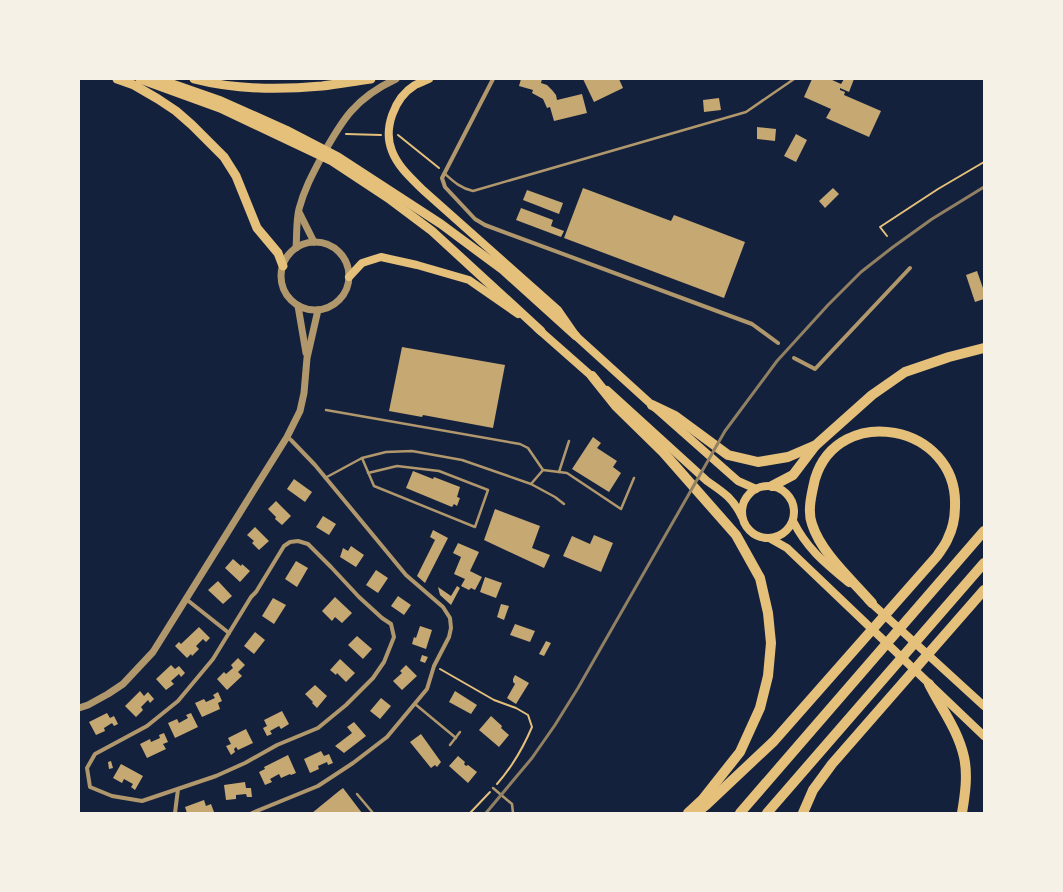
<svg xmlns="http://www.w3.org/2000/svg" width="1063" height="892" viewBox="0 0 1063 892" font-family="'Nunito Sans',sans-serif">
<rect width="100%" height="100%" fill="#14213d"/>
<g fill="#c6a872">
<polygon points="521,79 542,79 541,83 547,85 552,90 556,95 557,100 582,94 587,113 554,121 550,107 547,108 543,99 532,93 533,90 519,86"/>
<polygon points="583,79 619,79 623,88 594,102"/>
<polygon points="812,79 830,79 841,84 844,79 854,79 849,92 840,88 840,90 845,92 844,95 881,111 869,137 826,118 831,109 804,97"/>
<polygon points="719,98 721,110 704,112 703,100"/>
<polygon points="757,127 776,129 775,141 757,139"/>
<polygon points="796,134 807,140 796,162 784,156"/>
<polygon points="583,188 671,221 674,215 745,242 724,298 564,238"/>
<polygon points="833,188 839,194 825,208 819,201"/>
<polygon points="527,190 563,203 559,214 523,200"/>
<polygon points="521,208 553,220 551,226 564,231 561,237 516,220"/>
<polygon points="977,271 984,291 984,299 975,302 966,275"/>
<polygon points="402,347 505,365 493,428 423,415 422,417 389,411"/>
<polygon points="593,437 601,443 597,448 617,461 613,467 621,473 609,492 572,469"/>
<polygon points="413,471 433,479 434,477 460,487 457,497 460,498 457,506 454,504 452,507 406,488"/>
<polygon points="294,479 312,492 305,502 287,489"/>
<polygon points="276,501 291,516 282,525 275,519 276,517 268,509"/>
<polygon points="495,509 540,526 532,548 550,555 544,568 484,540"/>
<polygon points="323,516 336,524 329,535 316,527"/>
<polygon points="255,527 269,541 259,550 252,543 254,541 247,535"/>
<polygon points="433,530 448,538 425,583 417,576 435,540 430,537"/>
<polygon points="594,535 613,543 601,572 563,556 572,536 590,544"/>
<polygon points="458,543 479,552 470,571 482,577 475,590 471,588 469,590 461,586 465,579 454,574 461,557 453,553"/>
<polygon points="351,546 364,555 356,567 340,557 343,548 348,551"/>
<polygon points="233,559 241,566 242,564 250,571 240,582 225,568"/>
<polygon points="296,561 308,568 297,587 285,579"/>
<polygon points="376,570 388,578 378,593 366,585"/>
<polygon points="485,577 502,583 496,598 480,592"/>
<polygon points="218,581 232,596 223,604 208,590"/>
<polygon points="457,586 460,588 451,605 440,595 438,587 451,596"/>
<polygon points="398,596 411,605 404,615 391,606"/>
<polygon points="335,597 352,613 342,623 335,617 332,621 322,611"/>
<polygon points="273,598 286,605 274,624 262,616"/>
<polygon points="501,604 509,606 504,620 497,617"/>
<polygon points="515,624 535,631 530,642 510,635"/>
<polygon points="420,626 432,630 426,649 412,644 414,637 416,638"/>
<polygon points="199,627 210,638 206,642 203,639 196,646 199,649 192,656 191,654 187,658 175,646 179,642 181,644"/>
<polygon points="255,632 265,640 254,654 244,646"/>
<polygon points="357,636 372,649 363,659 348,645"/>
<polygon points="546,641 551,643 544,656 539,654"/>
<polygon points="422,655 428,657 425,663 420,661"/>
<polygon points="238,658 245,665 238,672 242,676 227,690 217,679 224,672 226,674 233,668 231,665"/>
<polygon points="340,659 355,673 346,682 337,673 336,675 330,670"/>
<polygon points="171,665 175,669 179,666 185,673 181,677 179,674 171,681 174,684 166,690 156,679"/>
<polygon points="406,665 417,676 402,690 393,681 402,673 400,671"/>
<polygon points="515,675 529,683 516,704 507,698 515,684 513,682 513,679"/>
<polygon points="315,685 327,696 317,708 312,703 313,702 305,694"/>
<polygon points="140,691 144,696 148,692 154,699 150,703 148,700 141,707 143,710 136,717 125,706"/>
<polygon points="455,691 477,705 471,714 449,702"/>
<polygon points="218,692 222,701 218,703 220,709 202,717 195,703 204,699 206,702 215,698 213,695"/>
<polygon points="381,698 391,706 380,719 370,711"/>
<polygon points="282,711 289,724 281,729 279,726 270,731 272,734 267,736 263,728 267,726 264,720"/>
<polygon points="107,713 110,718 114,716 118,724 114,726 112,723 104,728 105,731 96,735 89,722"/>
<polygon points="191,713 198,727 175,738 168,723 177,719 179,723 188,718 186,715"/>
<polygon points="491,716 502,726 501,728 509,735 499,747 479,730"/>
<polygon points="354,722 366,736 344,753 335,746 352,733 347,727"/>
<polygon points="246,729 253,743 238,750 236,747 234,749 235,752 231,755 226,746 231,744 228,738"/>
<polygon points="164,733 168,742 163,744 166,749 147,758 140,744 150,739 151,742 160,738 159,735"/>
<polygon points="421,734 441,762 437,767 435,765 431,768 410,742"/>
<polygon points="321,751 324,756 329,754 333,763 328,765 327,762 318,766 319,769 310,773 304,759"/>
<polygon points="288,755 296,773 291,775 290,774 281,778 279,774 270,779 272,782 265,785 259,772 265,769 264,767"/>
<polygon points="458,756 465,762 464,764 466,766 468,765 477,772 468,783 449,766"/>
<polygon points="111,761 113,768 109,769 108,762"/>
<polygon points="121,764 143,776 135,790 131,787 133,784 124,779 122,783 113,778"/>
<polygon points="245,782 246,788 251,788 252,797 247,797 246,794 236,795 236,799 226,800 224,785"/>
<polygon points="343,788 362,813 312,813 339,791"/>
<polygon points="204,800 206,806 211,804 214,812 187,813 185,807"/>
</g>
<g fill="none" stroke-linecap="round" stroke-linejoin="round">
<g stroke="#e5c07b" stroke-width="2">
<polyline points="346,134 381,135"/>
<polyline points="398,135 439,168"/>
<polyline points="887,236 880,227 938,189 984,162"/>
<path d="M440,669l54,31 22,8 12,7 4,12c-9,21 -20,40 -35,57"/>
<polyline points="470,813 490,792"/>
</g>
<g stroke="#b1986c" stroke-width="2.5">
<path d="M444,173c9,8 16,15 29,18l273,-79 48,-33"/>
<polyline points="362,458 374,486 475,527 488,490 439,471 397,466 368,473"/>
<polyline points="543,470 567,473 621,509 634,478"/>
<polyline points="559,472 569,441"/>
<polyline points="325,478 362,458 386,452 412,451 462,460 531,484 543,470 528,448 520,444 326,410"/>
<polyline points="531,484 555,497 564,504"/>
<polyline points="415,704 456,738"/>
<polyline points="450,745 460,732"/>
<polyline points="493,788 512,804 513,813"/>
<polyline points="357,794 373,813"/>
</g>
<g stroke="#b1986c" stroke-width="4">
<polyline points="493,79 442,178 445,187 475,219 485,225 752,324 778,343"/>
<polyline points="794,358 815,369 910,268"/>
<polygon points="298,541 308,544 331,567 359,597 382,618 391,624 394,637 384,662 373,678 346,705 318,728 277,745 245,763 216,776 142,801 112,796 90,787 87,768 95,754 147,726 178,701 213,659 251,597 256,592 284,546 290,542"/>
<polyline points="186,599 229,633"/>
<polyline points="175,813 178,789"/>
<polyline points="252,813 318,786 353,763 387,737 427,689 434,666 449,637 451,628 450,618 443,607 406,575 315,465 291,440 287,437"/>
</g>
<g stroke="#b1986c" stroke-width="7">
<polyline points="299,212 314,242"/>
<circle cx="315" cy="276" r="34"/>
<path d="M296,248c1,-12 0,-27 3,-39 5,-19 13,-34 22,-51 21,-38 34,-60 75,-79"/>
<polyline points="298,306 306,353"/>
<polyline points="79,708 88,705 108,694 123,684 153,652 287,437 300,411 304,393 307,358 318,310"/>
</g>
<g stroke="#e5c07b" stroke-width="8">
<path d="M429,79c-4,2 -10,4 -14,6 -21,13 -32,44 -23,66 6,16 20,28 31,39l135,120 18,26 76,69 86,76 18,8"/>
<polyline points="349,277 362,263 381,257 417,265 469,280 518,314"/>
<polyline points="537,328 596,380"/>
<path d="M607,390l100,91c16,11 26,17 35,36"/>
<circle cx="768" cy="512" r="26"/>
<path d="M793,521c14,28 32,42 56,62"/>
<polyline points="771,539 787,548 984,736"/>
<polyline points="868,600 984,706"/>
</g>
<g stroke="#e5c07b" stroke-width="9">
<polyline points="117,79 134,85 158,99 176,111 192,125 224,157 236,176 257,228 278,253 283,266"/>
<polyline points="140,79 220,108 332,161 388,198 432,231 541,331"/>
<polyline points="158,79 221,101 286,130 338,157 441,224 503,270 576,336"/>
<path d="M194,79c42,11 85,11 128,7 17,-2 33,-5 49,-7"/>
</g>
<g stroke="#e5c07b" stroke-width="10">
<polyline points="592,376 616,406 663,452 736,535 760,578 768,613 771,643 768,676 760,708 740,752 702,800 688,813"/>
<polyline points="652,405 675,416 728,455 758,462 788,457 816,445 872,395 905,372 949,357 984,348"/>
<polyline points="772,486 793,475 815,446"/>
<path d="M929,684c12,24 29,46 35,73 4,18 1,38 -2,56"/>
<path d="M696,813l10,-8 68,-64 163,-185c4,-6 9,-12 11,-18 5,-10 7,-21 7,-32 3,-82 -117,-104 -140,-27 -3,13 -8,32 -3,45 9,29 40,56 60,79"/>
<polyline points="740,813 984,531"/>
<polyline points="767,813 984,563"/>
<polyline points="803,813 813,790 832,764 984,590"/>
</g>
<polyline stroke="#918062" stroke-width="3" points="486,813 532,758 555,725 578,688 725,431 777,361 828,305 861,272 893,247 932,219 984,187"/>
</g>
<rect width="1063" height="892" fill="none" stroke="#f6f1e7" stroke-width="160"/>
</svg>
